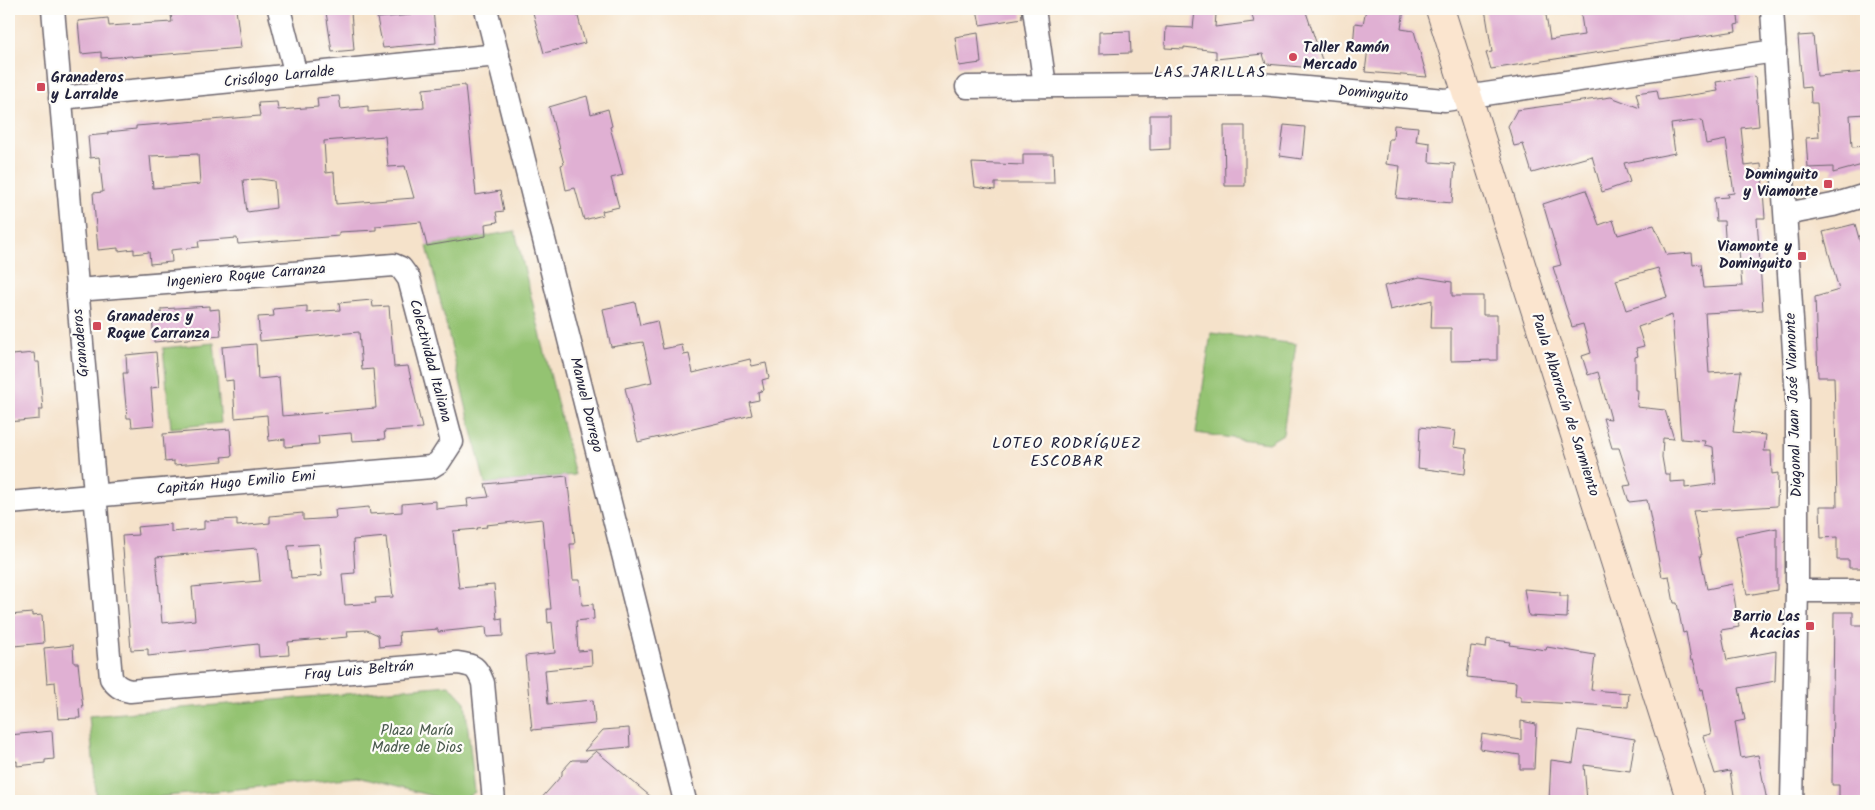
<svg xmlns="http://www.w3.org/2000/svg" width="1875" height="810" viewBox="0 0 1875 810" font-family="Kalam,sans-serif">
<rect width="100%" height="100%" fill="#fdfcf7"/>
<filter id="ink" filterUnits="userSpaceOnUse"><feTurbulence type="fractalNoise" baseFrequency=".02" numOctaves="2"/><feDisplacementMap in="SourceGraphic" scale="10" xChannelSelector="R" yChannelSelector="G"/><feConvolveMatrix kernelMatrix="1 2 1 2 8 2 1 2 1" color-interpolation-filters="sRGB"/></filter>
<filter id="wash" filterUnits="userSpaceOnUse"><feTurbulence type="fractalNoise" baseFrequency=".0096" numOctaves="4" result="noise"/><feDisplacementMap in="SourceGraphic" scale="20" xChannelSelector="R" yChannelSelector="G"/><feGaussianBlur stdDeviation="1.12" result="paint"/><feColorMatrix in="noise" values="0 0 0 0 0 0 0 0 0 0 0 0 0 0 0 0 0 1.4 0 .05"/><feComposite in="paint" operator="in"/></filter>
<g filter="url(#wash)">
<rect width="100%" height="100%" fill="#f5e2ca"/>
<g fill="#94c372" stroke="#5b7256">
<polygon points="515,231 575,475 485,484 427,246"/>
<polygon points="1211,333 1296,344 1283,434 1268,443 1196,433"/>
<polygon points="214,343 221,423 171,428 163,348"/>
<polygon points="449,685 465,702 475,792 461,801 452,801 357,777 118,801 97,801 89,716"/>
</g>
<g id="blocks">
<g fill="#e0b0d3" fill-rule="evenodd">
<polygon points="236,9 241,48 132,57 132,56 101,58 101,52 81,54 78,21 108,18 109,26 124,25 172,22 171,15"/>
<polygon points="410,9 433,9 436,43 383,48 377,18 411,15"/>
<polygon points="532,9 576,9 585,43 544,53"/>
<polygon points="977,9 1021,9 1022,18 980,25"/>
<polygon points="1250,9 1305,9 1325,69 1266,64 1263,54 1216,59 1216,51 1184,47 1184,49 1165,48 1166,27 1193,28 1195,11 1216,14 1215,27 1254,22"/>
<polygon points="1366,9 1404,9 1401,29 1414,31 1427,77 1365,72 1368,48 1353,46 1355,23 1363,24"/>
<polygon points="1485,9 1545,9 1550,40 1584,35 1580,9 1737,9 1739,24 1735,25 1736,31 1491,69 1486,53 1492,52"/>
<polygon points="326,12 351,12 354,50 332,52"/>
<polygon points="1130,31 1131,53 1099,54 1099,32"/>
<polygon points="978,33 981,63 959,66 955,37"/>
<polygon points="1813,35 1817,76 1866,72 1866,114 1850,115 1852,147 1866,146 1866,164 1833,173 1833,167 1808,168 1806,138 1819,137 1817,103 1811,103 1810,87 1802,88 1798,36"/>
<path d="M1755,76l4,50 -18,2 4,38 16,-2 4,54h-8l6,92 -58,3 4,60 32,-2 -8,61 33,3 -2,16h7l1,23 6,-1 -1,33 -84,5 9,44h-2l7,34 25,-5 7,43 -18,3 6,30 49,-9 -1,30 -36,7 6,32 -10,2 6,36 17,-3 9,46h-32l-5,-30 -15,3 -12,-38 8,-2 -8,-45 -3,1 -5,-24 -2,-6 -2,1 -5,-29 -3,1 -6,-30h-3l-5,-27 -7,1 -15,-77 -18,2 -5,-16 7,-1 -12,-37h-7l-9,-30 8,1 -13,-47 -10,3 -6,-19 9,-3 -8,-29 -11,3 -19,-60 8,-2 -18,-61 43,-14 13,35 14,-5 5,15 36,-10 13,30 25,-2 1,12 8,-1 3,24 38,-2 -3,-36 -13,1 -2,-30h-8l-2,-23 14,-1 -1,-3 7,-1 -8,-53 -20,4 -4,-24 -31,4 4,29 -51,10 6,19 -28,10 -10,-36 -60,17 -9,-29 -9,2 -6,-20 9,-16 94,-13 29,11 -4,-15 21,-3 2,10 59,-9 -2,-9zM1658,268l9,29 -41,13 -10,-30zM1672,315l9,124 24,2 -1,4 9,2 3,37 -31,4v-7l-15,1v-8h-5l-3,-17 1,-19 11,1 -9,-29 -28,-3 1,-17h-3v-33l3,-1 -2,-8 8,-2 -6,-19z"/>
<path d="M465,85l11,110 24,-4 4,20 -8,1 2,10 -13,2 1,12 -59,10 -6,-24 -45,4v4l-37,2v4l-101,8 -1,-6 -39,3 1,6 -28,3 1,12 -22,2 -1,-12 -15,2v-5l-16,2v-3l-20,2 -5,-57 10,-1 -4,-35 -9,1 -2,-22 20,-2v-2l28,-3v-3l124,-10 -2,-13 19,-1 1,8 40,-3 -1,-9 10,-1 12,-1 2,13 27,-3v6l56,-4 -1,-19zM385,136l3,31 17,-1 9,32 -78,6 -2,-32 -8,1 -2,-32zM198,154l2,30 -47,4 -3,-32zM260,179l14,2 2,27 -29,4 -4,-32z"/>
<polygon points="587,96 591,114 608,109 612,126 610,127 623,175 611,178 619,207 602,211 603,215 584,220 575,188 566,190 561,165 564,164 549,107"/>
<polygon points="1150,115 1170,115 1170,149 1150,150"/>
<polygon points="1284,125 1305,127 1302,159 1280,156"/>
<polygon points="1394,125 1418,127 1416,141 1430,143 1429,162 1455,164 1452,203 1396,198 1400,166 1386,164 1389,139 1393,139"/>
<polygon points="1224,126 1245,126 1245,186 1225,186"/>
<polygon points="1023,154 1053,154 1054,183 995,183 995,190 975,187 972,163 1023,165"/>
<polygon points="1855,224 1860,242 1866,240 1866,568 1849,568 1849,560 1837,560 1837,537 1821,538 1820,506 1837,506 1836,455 1834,377 1818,377 1815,297 1839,290 1823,232"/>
<polygon points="1420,277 1452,282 1452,296 1483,296 1483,315 1497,315 1497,360 1451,361 1451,328 1431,328 1432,300 1390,310 1384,286"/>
<polygon points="372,300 373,307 389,306 394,367 408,366 422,428 384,431 385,439 352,441 351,433 318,436 319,444 285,447 285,439 269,441 267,415 235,418 233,380 225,381 222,347 256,344 258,379 279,377 282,416 376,408 373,369 362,370 359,332 260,341 258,317 274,316 273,309 307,306 307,313 323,311 340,310 339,303"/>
<polygon points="635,302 640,325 657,321 663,349 682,345 684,355 689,354 693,373 750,359 752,366 766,363 769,378 762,380 764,390 758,392 759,400 749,402 752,415 638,442 625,388 652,382 643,342 611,347 603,309"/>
<polygon points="209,306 209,310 219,309 221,336 154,342 152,314 161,314 161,309"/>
<polygon points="156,352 159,387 151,388 154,425 132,427 131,418 127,418 123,373 127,373 126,355"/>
<polygon points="34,353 35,362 39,362 43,410 39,410 39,419 9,422 9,364 12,363 12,355"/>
<polygon points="1420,427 1455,431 1453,447 1467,449 1465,474 1418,468"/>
<polygon points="230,429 232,456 222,457 223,461 174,465 174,461 165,462 163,434"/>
<path d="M567,476l8,68h-5l3,36h7l2,25 11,-1 1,15 -18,2 2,30 13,-1 1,15 -47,5 3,34 45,-4 2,24 -63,6 -7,-74 30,-3 -3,-31 -4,1 -1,-14h4l-9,-90 -56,6 1,2 -10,1 1,1 -25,2 6,57 35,-3 3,34 5,-1 1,18 -16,1 -1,-10 -48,5v-3l-39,3 1,13 -21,2 -1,-12 -11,-5 -20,1 1,6 -60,5 1,13 -30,2 -1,-13 -110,12v-7l-17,1 -9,-114 16,-1 -1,-8 34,-3v8l33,-3v-8l33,-2v7l33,-3v-7l33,-3v7l33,-2 -1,-8 34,-3 1,7 32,-2v-8l34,-3v8l32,-3 -1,-7 22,-2 -4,-13zM386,537l7,60 -18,1 1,5 -31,2 -3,-31 13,-1 -2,-33zM319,544l3,32 -31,2 -3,-32zM257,548l3,33 -68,6 3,33 -33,3 -6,-66z"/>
<polygon points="1777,528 1777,590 1747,595 1736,536"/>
<polygon points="1524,589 1560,592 1560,596 1568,596 1567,618 1529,616"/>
<polygon points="1834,612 1853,612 1853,625 1866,625 1866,793 1863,793 1863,801 1839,801 1839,785 1832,785"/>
<polygon points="32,613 32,616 42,615 44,643 14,646 13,632 9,632 9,615"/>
<polygon points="1487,639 1511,642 1510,645 1546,650 1547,647 1595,655 1591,690 1629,693 1628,707 1521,701 1521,696 1515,696 1516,682 1467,677 1471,646 1486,648"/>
<polygon points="73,645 74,663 78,663 83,708 79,709 80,718 58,719 55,682 47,683 44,648"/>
<polygon points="1521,721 1536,724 1534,769 1520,769 1520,755 1480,749 1482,734 1521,740"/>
<polygon points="629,728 630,747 584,751 603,730"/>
<polygon points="1578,730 1635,739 1630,771 1584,765 1587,801 1549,801 1551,760 1573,763"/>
<polygon points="52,731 54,759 45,760 45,763 17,766 17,761 9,762 9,735"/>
<polygon points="596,751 656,801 539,801 562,775 562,771 572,760 586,760"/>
</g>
</g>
</g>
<g filter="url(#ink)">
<use href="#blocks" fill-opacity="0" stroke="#6c656d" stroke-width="1"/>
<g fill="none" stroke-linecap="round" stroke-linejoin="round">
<g stroke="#6c656d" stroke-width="25">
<g id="street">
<path d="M53,9l58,669c5,8 10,11 19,13l327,-28c17,2 20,4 26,20l11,118"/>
<polyline points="279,9 296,75"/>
<polyline points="486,9 685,801"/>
<polyline points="1034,9 1045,86"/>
<polyline points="1772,9 1797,398 1797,591 1792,801"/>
<polyline points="967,87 1260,84 1445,100 1775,51"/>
<polyline points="60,98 498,55"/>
<polyline points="1786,214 1833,205 1866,195"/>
<polyline points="9,503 431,467 439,462 452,442 409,279 401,268 394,265 77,290"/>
<polyline points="1797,591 1866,591"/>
</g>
</g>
<g stroke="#6c656d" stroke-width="30">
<polyline id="secondary" points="1440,9 1691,801"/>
</g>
<use href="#street" stroke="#fff" stroke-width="22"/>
<use href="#secondary" stroke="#fbe5cf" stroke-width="28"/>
</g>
</g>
<g fill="#d1495b" stroke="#fdfcf7" stroke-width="2">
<circle cx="1293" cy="57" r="5"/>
<rect x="36" y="82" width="10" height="10" rx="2.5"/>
<rect x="1823" y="179" width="10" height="10" rx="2.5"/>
<rect x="1797" y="251" width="10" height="10" rx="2.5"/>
<rect x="92" y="321" width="10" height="10" rx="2.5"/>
<rect x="1805" y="621" width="10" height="10" rx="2.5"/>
</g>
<g text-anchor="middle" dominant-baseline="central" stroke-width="4.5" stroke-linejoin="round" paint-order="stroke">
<g font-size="15" font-weight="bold" fill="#22223b" stroke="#fdfcf7" text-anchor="start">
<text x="1303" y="48">Taller Ramón<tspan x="1303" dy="17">Mercado</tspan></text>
<text x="51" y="78">Granaderos<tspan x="51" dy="17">y Larralde</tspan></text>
<text x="1818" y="175" text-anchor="end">Dominguito<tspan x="1818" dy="17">y Viamonte</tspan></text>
<text x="1792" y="247" text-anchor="end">Viamonte y<tspan x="1792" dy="17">Dominguito</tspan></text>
<text x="107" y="317">Granaderos y<tspan x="107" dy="17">Roque Carranza</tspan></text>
<text x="1800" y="617" text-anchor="end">Barrio Las<tspan x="1800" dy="17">Acacias</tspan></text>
</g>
<g font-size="15" fill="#22223b" stroke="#fdfcf7">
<text transform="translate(279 77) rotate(-6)">Crisólogo Larralde</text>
<text transform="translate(1373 94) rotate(5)">Dominguito</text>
<text transform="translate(246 276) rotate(-5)">Ingeniero Roque Carranza</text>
<text transform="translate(81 343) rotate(-95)">Granaderos</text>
<text transform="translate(430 361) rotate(75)">Colectividad Italiana</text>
<text transform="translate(586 405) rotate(76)">Manuel Dorrego</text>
<text transform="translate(1565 405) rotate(72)">Paula Albarracín de Sarmiento</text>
<text transform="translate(1794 405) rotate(-92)">Diagonal Juan José Viamonte</text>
<text transform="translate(236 483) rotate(-5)">Capitán Hugo Emilio Emi</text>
<text transform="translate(359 671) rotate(-5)">Fray Luis Beltrán</text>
</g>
<g font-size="15" fill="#4a5a4e" stroke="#fdfcf7">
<text x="417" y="731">Plaza María<tspan x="417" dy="17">Madre de Dios</tspan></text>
</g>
<g font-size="16" letter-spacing="1" fill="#22223b" stroke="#fdfcf7">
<text x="1210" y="72">LAS JARILLAS</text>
<text x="1067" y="443">LOTEO RODRÍGUEZ<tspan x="1067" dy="18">ESCOBAR</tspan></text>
</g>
</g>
<rect width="1875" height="810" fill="none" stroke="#fdfcf7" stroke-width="30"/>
</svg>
